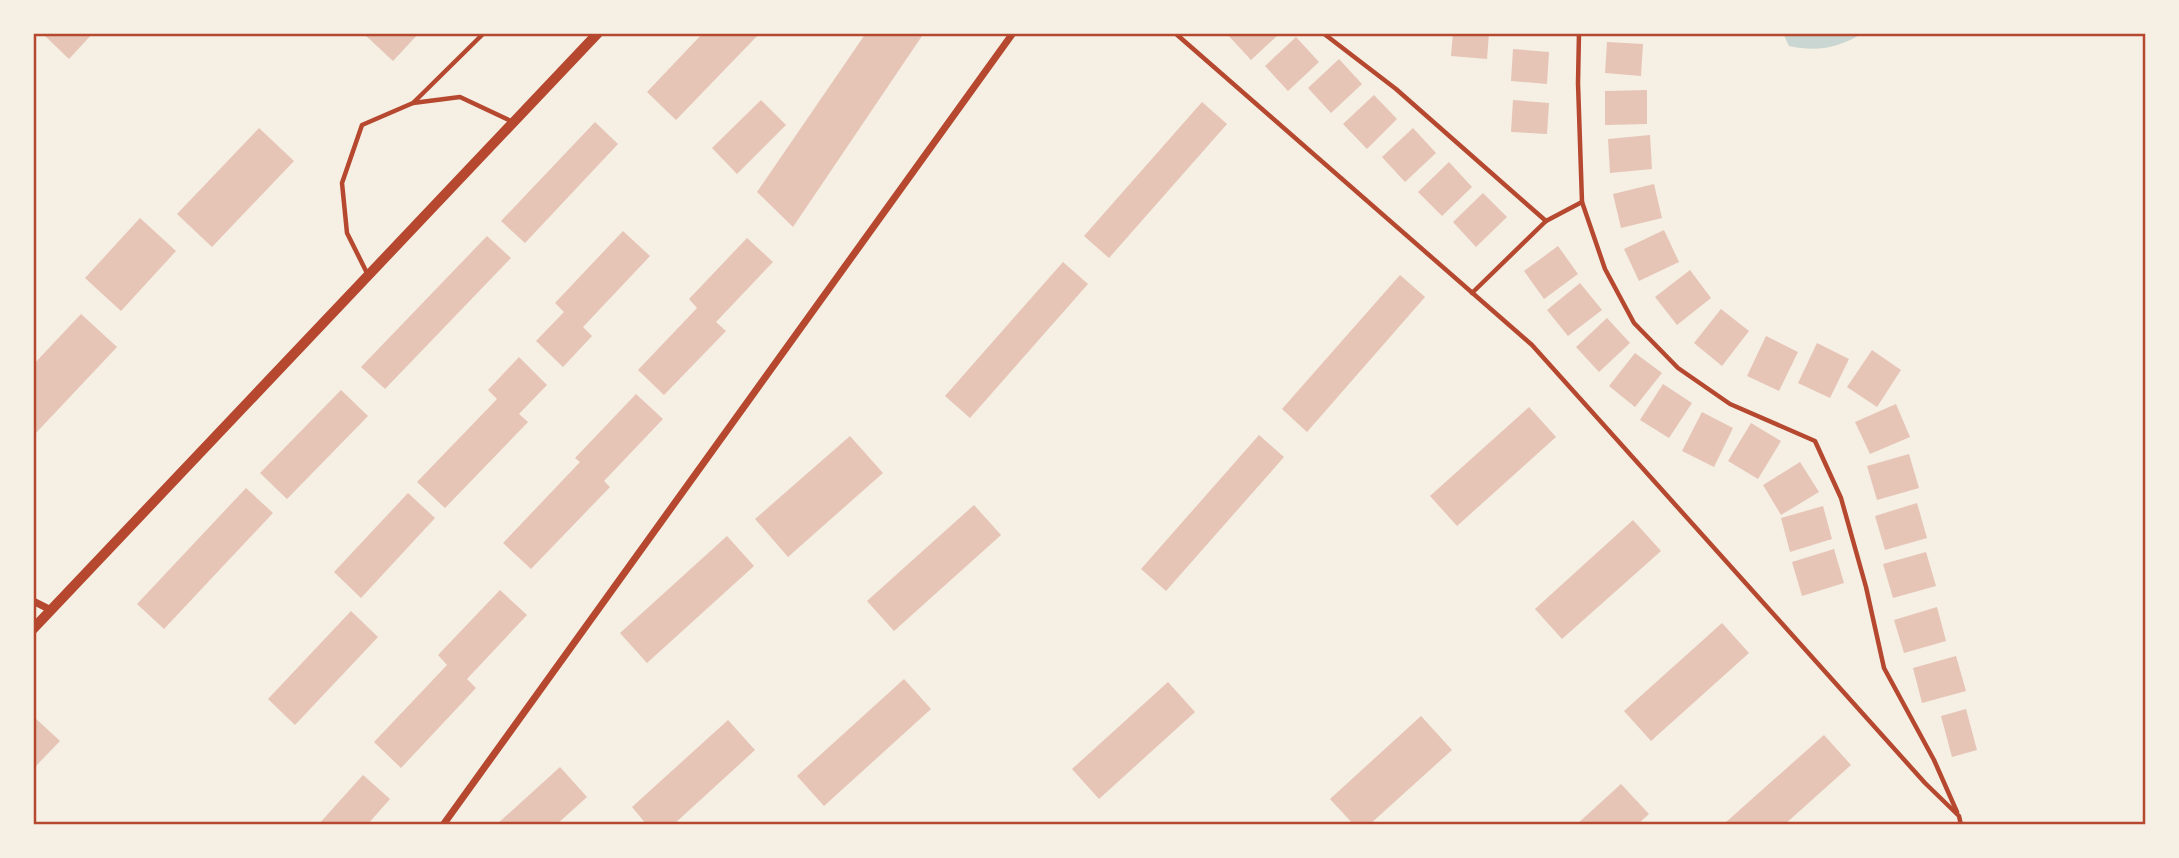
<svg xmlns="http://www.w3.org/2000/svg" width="2179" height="858" viewBox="0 0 2179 858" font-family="Lato,sans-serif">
<rect width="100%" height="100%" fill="#f6efe4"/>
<path fill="#c9d6d2" d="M1783,33h80c-25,15 -45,19 -74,13z"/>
<g fill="#e6c5b7">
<polygon points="42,33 93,33 69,59"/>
<polygon points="363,33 419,33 393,61"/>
<polygon points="703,33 760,33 676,120 647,92"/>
<polygon points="866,33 924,33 793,227 757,192"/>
<polygon points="1226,33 1277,33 1278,35 1251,60"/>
<polygon points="1453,33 1489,33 1487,59 1451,56"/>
<polygon points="1296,37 1319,62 1288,91 1265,66"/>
<polygon points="1607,42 1643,44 1641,76 1605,73"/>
<polygon points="1513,49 1549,52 1547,84 1511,81"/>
<polygon points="1339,59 1362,84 1331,113 1308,88"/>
<polygon points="1647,90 1647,124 1605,125 1605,91"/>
<polygon points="1374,95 1397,119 1367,149 1343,124"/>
<polygon points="761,100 786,125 737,174 712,148"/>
<polygon points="1513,100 1549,103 1547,134 1511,132"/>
<polygon points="1202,102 1227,124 1109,258 1084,236"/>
<polygon points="595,122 618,144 525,243 501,221"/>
<polygon points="259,128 294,161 212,247 177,214"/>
<polygon points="1413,128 1436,153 1405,182 1382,157"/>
<polygon points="1650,135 1652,169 1610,173 1608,139"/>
<polygon points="1449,162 1472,187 1442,216 1418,192"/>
<polygon points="1654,184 1662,218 1621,228 1613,194"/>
<polygon points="1483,193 1507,217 1476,247 1453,222"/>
<polygon points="140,218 176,251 121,311 85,278"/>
<polygon points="1664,230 1679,262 1639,281 1624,249"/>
<polygon points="623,231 650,256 583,327 592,336 563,367 536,341 564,312 555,303"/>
<polygon points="487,236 511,258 385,389 361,367"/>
<polygon points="747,238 773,262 716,322 726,331 664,395 638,370 697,308 689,299"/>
<polygon points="1558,246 1578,274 1544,299 1524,271"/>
<polygon points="1063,262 1088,284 970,418 945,396"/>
<polygon points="1690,270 1711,298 1677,325 1655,297"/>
<polygon points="1400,275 1425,297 1307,432 1282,409"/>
<polygon points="1580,283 1602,310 1568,336 1547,310"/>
<polygon points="1721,309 1749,331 1722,366 1694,343"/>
<polygon points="81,314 117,347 35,434 33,432 33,365"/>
<polygon points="1607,318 1630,343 1599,372 1576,347"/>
<polygon points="1766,336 1798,352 1779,391 1747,376"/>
<polygon points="1817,343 1849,359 1830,398 1798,383"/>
<polygon points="1872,350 1901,370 1877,407 1847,387"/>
<polygon points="1635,353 1662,373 1635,407 1609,386"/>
<polygon points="519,357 547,385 519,414 528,422 445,508 417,482 497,399 488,390"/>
<polygon points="1663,384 1692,403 1669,438 1640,420"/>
<polygon points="341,390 368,416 287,499 260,473"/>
<polygon points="636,394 663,419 604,481 610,487 531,569 503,543 580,462 575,458"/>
<polygon points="1896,404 1910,437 1870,454 1855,422"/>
<polygon points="1529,407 1556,437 1457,526 1430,496"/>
<polygon points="1702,412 1733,428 1714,467 1682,451"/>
<polygon points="1751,423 1781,441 1758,479 1728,461"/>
<polygon points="1259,435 1284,457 1166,591 1141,569"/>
<polygon points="850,436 883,473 788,557 755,519"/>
<polygon points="1909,454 1919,488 1877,500 1867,466"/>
<polygon points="1800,462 1819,492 1781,515 1763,485"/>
<polygon points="246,488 273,513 164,629 137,604"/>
<polygon points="408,493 435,518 361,598 334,572"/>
<polygon points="1917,503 1927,538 1885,550 1875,516"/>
<polygon points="974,505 1001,535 894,631 867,601"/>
<polygon points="1823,506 1832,539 1790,552 1781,518"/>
<polygon points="1633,520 1661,551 1562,639 1535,609"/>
<polygon points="727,536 754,566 647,663 620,633"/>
<polygon points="1834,549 1844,583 1802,596 1792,562"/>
<polygon points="1926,552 1936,586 1893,598 1883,564"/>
<polygon points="500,590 527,615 467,679 476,688 401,768 374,742 447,665 438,655"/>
<polygon points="1937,607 1946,641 1904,653 1894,620"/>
<polygon points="351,611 378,637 295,725 268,699"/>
<polygon points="1722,623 1749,653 1651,741 1624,711"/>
<polygon points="1956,656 1966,691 1922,703 1913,668"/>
<polygon points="904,679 931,709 824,806 797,776"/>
<polygon points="1168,682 1195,712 1099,799 1072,769"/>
<polygon points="1966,709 1977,750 1952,757 1941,716"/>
<polygon points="33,716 60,741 33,769"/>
<polygon points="1421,716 1452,750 1369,825 1354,825 1330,799"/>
<polygon points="728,720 755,750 673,825 647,825 632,807"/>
<polygon points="1824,735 1851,765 1784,825 1726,825 1725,823"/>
<polygon points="560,767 587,797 556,825 496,825"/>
<polygon points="363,775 390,799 367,825 318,825"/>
<polygon points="1621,784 1649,814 1637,825 1576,825"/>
</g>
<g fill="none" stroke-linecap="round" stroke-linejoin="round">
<g stroke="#b5482f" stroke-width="4.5">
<polyline points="1175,33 1532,345 1925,783 1959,816 1961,825"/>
<polyline points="1323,33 1396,89 1546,221"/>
<polyline points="1579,33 1578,83 1582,202 1605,269 1634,323 1678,368 1730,404 1815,441 1841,498 1866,587 1884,668 1934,760 1957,812"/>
<polyline points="413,103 484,33"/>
<polyline points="368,275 347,233 342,183 362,125 413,103 460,97 513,122"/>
<polyline points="1472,293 1546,221 1582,202"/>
</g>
<g stroke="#b5482f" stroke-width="7">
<polyline points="33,601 51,610"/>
<polyline points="443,825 1013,33"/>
</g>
<polyline stroke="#b5482f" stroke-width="10" points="33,629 598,33"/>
</g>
<rect width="2179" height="858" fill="none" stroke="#f6efe4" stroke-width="70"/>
<rect x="35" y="35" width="2109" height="788" fill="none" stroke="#b5482f" stroke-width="2.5"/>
</svg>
